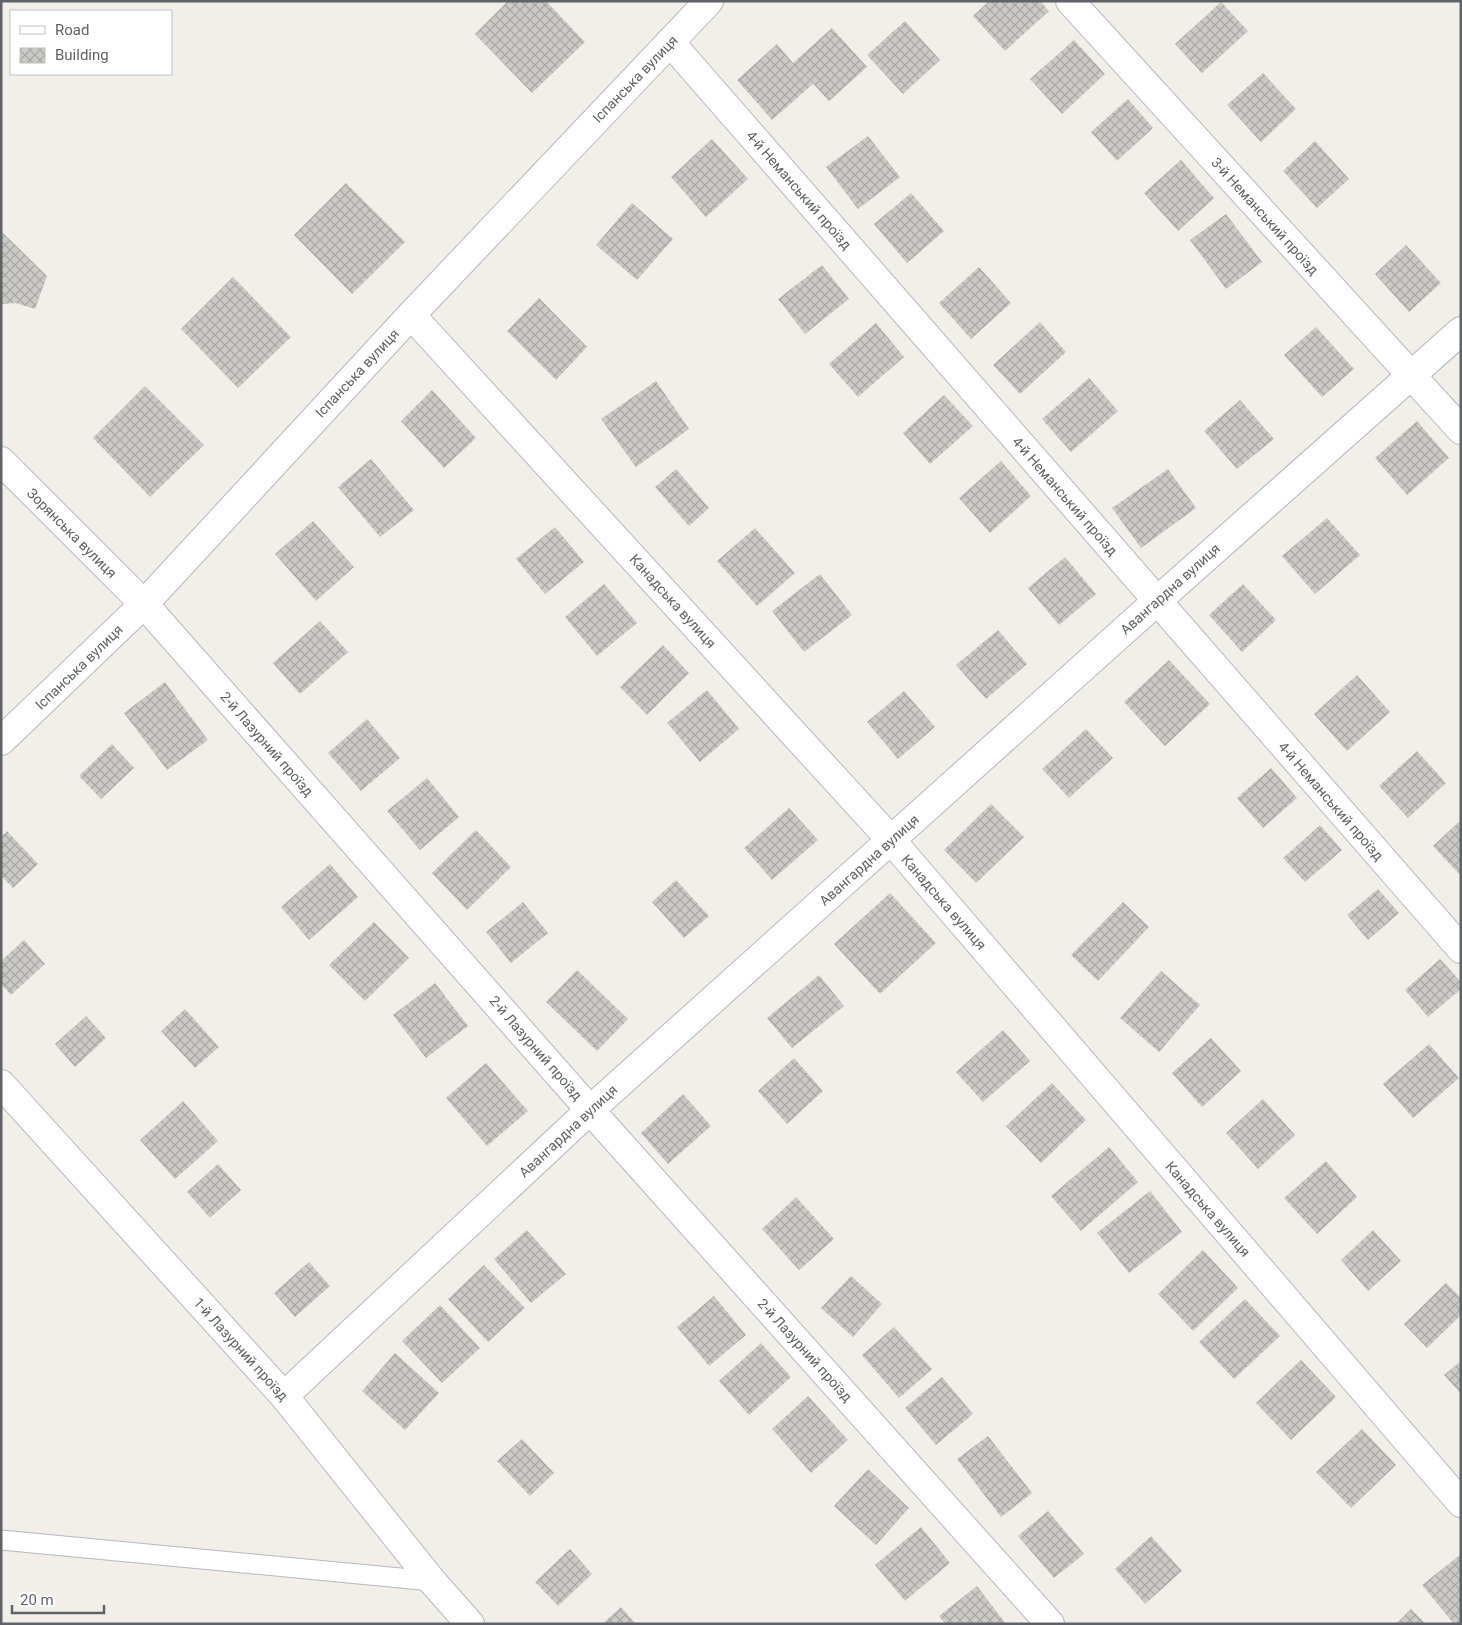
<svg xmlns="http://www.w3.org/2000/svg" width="1462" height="1625" viewBox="0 0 1462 1625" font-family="Roboto,sans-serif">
<defs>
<pattern id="building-cross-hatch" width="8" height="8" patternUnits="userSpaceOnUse" patternTransform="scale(1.25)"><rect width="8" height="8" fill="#cccac5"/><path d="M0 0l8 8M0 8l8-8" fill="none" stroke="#a9a8a4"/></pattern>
</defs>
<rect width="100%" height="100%" fill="#f1efe8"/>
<g fill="url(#building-cross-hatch)">
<polygon points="508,1 546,1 585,42 532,93 475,34"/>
<polygon points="989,1 1040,1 1049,11 1005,51 973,16"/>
<polygon points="1221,2 1248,31 1202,73 1175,44"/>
<polygon points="905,21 940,60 903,94 867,55"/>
<polygon points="832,28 867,67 829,101 797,66 813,84 772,120 737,80 777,44 793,63"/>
<polygon points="1074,40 1105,74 1062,114 1030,79"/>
<polygon points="1263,73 1296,109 1261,142 1227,105"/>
<polygon points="1128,99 1153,128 1117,161 1091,132"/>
<polygon points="868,136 900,177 858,209 826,167"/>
<polygon points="712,139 748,179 706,217 671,177"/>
<polygon points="1315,141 1349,179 1317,208 1283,171"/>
<polygon points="1181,160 1214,198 1178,231 1144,193"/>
<polygon points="346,183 405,242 352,294 294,235"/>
<polygon points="911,193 944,231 907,263 874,224"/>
<polygon points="632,203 673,239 637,280 596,245"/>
<polygon points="1226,214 1262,262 1226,289 1190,240"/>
<polygon points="1,231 47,276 35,309 16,303 1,304"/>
<polygon points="1406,245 1441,283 1409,312 1375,274"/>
<polygon points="822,265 849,299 805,334 778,299"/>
<polygon points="979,267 1011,303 971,339 939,303"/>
<polygon points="233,277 291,337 238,388 181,329"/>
<polygon points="539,298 587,347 556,380 507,331"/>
<polygon points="1040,322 1066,352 1020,394 993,365"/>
<polygon points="876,323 904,357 858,397 829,364"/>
<polygon points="1316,327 1354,369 1322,397 1284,355"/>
<polygon points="1089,378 1118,411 1071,452 1042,419"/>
<polygon points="656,381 689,429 636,467 601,419"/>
<polygon points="145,386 204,445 150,497 93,438"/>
<polygon points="432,390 476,438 444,468 401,421"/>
<polygon points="944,395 973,426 930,464 903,433"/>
<polygon points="1240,400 1274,439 1237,469 1204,431"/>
<polygon points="1417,421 1449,458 1407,495 1375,458"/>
<polygon points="371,459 414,510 380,537 338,487"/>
<polygon points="1001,461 1031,496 990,533 959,498"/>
<polygon points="676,469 709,508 689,526 655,487"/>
<polygon points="1168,469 1196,508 1141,548 1112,508"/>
<polygon points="1327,518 1360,555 1315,594 1282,556"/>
<polygon points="313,521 354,567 316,601 275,554"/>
<polygon points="555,527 584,562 545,594 516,559"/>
<polygon points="755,528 795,573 757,606 717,561"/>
<polygon points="1065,557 1096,594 1059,625 1028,588"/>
<polygon points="820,574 852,615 804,652 772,611"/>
<polygon points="604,584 637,623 597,656 565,617"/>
<polygon points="1243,584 1276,620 1242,652 1209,615"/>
<polygon points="320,621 348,652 300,694 273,663"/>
<polygon points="998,630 1027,664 986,699 956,665"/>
<polygon points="663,645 689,673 647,715 620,687"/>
<polygon points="1169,660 1210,704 1165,746 1124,702"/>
<polygon points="1357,675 1390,712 1347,751 1314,714"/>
<polygon points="165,682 208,740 167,770 124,713"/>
<polygon points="707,690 739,729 700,762 667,723"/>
<polygon points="904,691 935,727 898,759 867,722"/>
<polygon points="367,719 400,758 361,791 328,753"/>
<polygon points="1086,729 1113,758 1069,798 1042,769"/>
<polygon points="112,744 134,768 101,799 79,776"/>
<polygon points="1417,751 1446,783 1408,818 1379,786"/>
<polygon points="1271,768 1297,798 1263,828 1237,798"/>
<polygon points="427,778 459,817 420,850 387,811"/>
<polygon points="991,804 1024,837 976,883 944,850"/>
<polygon points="789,808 818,840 772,880 744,848"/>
<polygon points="1461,820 1461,876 1433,846"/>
<polygon points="1320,825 1342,850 1305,882 1283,858"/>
<polygon points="476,830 511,867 467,910 432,873"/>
<polygon points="7,831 38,864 13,888 1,876 1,837"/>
<polygon points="330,864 358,897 309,940 281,907"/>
<polygon points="676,880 709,916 684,938 652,902"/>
<polygon points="1378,889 1399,913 1368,940 1347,915"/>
<polygon points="890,893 936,943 880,994 834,944"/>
<polygon points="523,902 548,933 511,963 486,932"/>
<polygon points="1123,902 1149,927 1098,981 1071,955"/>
<polygon points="374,922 409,958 365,1001 329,965"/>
<polygon points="24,940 45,964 11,995 1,984 1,961"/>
<polygon points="1440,959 1461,982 1461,989 1428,1017 1405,990"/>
<polygon points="577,970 628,1019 597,1051 546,1002"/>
<polygon points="1161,971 1200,1005 1159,1052 1120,1018"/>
<polygon points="819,975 844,1006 792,1048 767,1018"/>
<polygon points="435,983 468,1026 426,1058 393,1015"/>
<polygon points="185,1009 219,1047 195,1068 161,1031"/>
<polygon points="86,1016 106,1038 75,1067 55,1044"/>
<polygon points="1003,1030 1030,1061 983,1102 956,1072"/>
<polygon points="1211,1038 1241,1071 1202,1107 1172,1073"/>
<polygon points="1429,1044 1459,1078 1413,1118 1383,1084"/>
<polygon points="794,1058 823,1091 787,1124 758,1091"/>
<polygon points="486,1063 528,1111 487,1146 446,1098"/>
<polygon points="1052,1083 1086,1120 1041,1163 1006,1126"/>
<polygon points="683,1094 711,1126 668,1164 641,1133"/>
<polygon points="1263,1099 1295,1135 1258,1169 1226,1133"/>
<polygon points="183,1101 218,1141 175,1179 140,1140"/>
<polygon points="1109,1147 1138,1182 1081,1231 1051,1196"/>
<polygon points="1326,1161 1357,1197 1317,1234 1284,1198"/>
<polygon points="218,1164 241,1190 210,1218 187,1192"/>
<polygon points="1150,1191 1182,1232 1129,1273 1097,1233"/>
<polygon points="796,1197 834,1239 799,1270 762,1229"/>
<polygon points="527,1230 566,1274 531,1303 494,1259"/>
<polygon points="1373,1230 1401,1261 1368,1291 1341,1260"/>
<polygon points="1203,1250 1238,1288 1193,1331 1158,1294"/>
<polygon points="309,1262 330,1286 295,1317 274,1293"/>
<polygon points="484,1265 525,1308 488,1342 448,1299"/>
<polygon points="851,1276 882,1304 853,1337 821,1308"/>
<polygon points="1446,1283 1461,1298 1461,1315 1427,1348 1404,1324"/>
<polygon points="714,1296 746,1335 709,1366 677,1327"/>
<polygon points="1245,1299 1280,1336 1234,1379 1199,1342"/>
<polygon points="440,1305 480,1348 442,1383 402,1341"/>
<polygon points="894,1327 932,1369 899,1398 862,1355"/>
<polygon points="761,1343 791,1377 749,1415 719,1381"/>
<polygon points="395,1353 439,1393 405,1430 362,1391"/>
<polygon points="1301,1360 1336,1397 1291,1440 1256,1403"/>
<polygon points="1461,1361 1461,1394 1444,1375"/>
<polygon points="942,1377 973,1414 936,1445 905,1408"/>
<polygon points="808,1396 848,1440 811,1473 772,1429"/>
<polygon points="1362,1429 1396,1465 1351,1508 1316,1472"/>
<polygon points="988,1436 1032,1493 1001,1517 957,1459"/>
<polygon points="522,1439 554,1473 530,1496 497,1461"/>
<polygon points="868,1469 909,1508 876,1545 834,1506"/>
<polygon points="1048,1511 1084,1554 1054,1578 1018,1536"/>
<polygon points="921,1527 950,1563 905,1601 875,1565"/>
<polygon points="1151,1536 1182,1571 1145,1604 1115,1569"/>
<polygon points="570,1549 592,1574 558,1606 535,1582"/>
<polygon points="1461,1554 1461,1624 1454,1624 1422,1585"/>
<polygon points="977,1586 1006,1624 945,1624 939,1616"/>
<polygon points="621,1607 636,1624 602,1624"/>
<polygon points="1411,1609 1426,1624 1396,1624"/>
</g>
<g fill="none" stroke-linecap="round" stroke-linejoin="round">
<g stroke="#b5b8bc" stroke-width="21">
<polyline id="lane" points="1,1540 432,1581"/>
</g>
<g stroke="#b5b8bc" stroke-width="30">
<g id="street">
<polyline points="1070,1 1461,430"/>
<polyline points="670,42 1461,949"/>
<polyline points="411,315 891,840 1461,1503"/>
<polyline points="1,461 144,604 590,1110 1050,1624"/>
<polyline points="1,741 144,604 411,315 709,1"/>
<polyline points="1,1084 284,1396 432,1581 470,1624"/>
<polyline points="284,1396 590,1110 1157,601 1461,331"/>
</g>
</g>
<use href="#lane" stroke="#fff" stroke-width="19"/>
<use href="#street" stroke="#fff" stroke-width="28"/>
</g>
<g text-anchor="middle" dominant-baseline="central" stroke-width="4" stroke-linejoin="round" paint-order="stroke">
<g font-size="14" fill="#5f6368" stroke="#fff">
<text transform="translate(635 79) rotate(-46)">Іспанська вулиця</text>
<text transform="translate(799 190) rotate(49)">4-й Неманський проїзд</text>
<text transform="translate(1265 216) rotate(48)">3-й Неманський проїзд</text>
<text transform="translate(357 373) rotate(-47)">Іспанська вулиця</text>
<text transform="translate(1065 496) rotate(49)">4-й Неманський проїзд</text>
<text transform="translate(72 533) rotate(45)">Зорянська вулиця</text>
<text transform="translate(1170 589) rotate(-42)">Авангардна вулиця</text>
<text transform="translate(673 601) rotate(48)">Канадська вулиця</text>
<text transform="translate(79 667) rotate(-44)">Іспанська вулиця</text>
<text transform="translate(267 744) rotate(49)">2-й Лазурний проїзд</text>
<text transform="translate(1331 801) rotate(49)">4-й Неманський проїзд</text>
<text transform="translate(869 860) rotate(-42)">Авангардна вулиця</text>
<text transform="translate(944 902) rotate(49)">Канадська вулиця</text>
<text transform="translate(536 1048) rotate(49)">2-й Лазурний проїзд</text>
<text transform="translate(568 1131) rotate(-43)">Авангардна вулиця</text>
<text transform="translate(1208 1209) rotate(49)">Канадська вулиця</text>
<text transform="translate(241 1349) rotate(48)">1-й Лазурний проїзд</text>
<text transform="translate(805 1350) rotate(48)">2-й Лазурний проїзд</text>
</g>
</g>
<rect width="1462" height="1625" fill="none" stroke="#5f6368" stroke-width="5"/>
<rect x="10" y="10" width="162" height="65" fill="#ffffff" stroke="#bfc1c3"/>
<rect x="20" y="26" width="25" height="8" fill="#ffffff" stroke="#bfc1c3"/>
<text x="55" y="35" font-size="15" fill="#5f6368">Road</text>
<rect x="20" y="48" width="25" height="15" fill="url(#building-cross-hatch)" stroke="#bfc1c3"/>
<text x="55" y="60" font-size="15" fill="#5f6368">Building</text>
<path d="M12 1605v8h92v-8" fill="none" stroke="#5f6368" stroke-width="2.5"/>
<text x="20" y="1605" font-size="15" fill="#5f6368" stroke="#ffffff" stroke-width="4" paint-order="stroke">20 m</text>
</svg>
